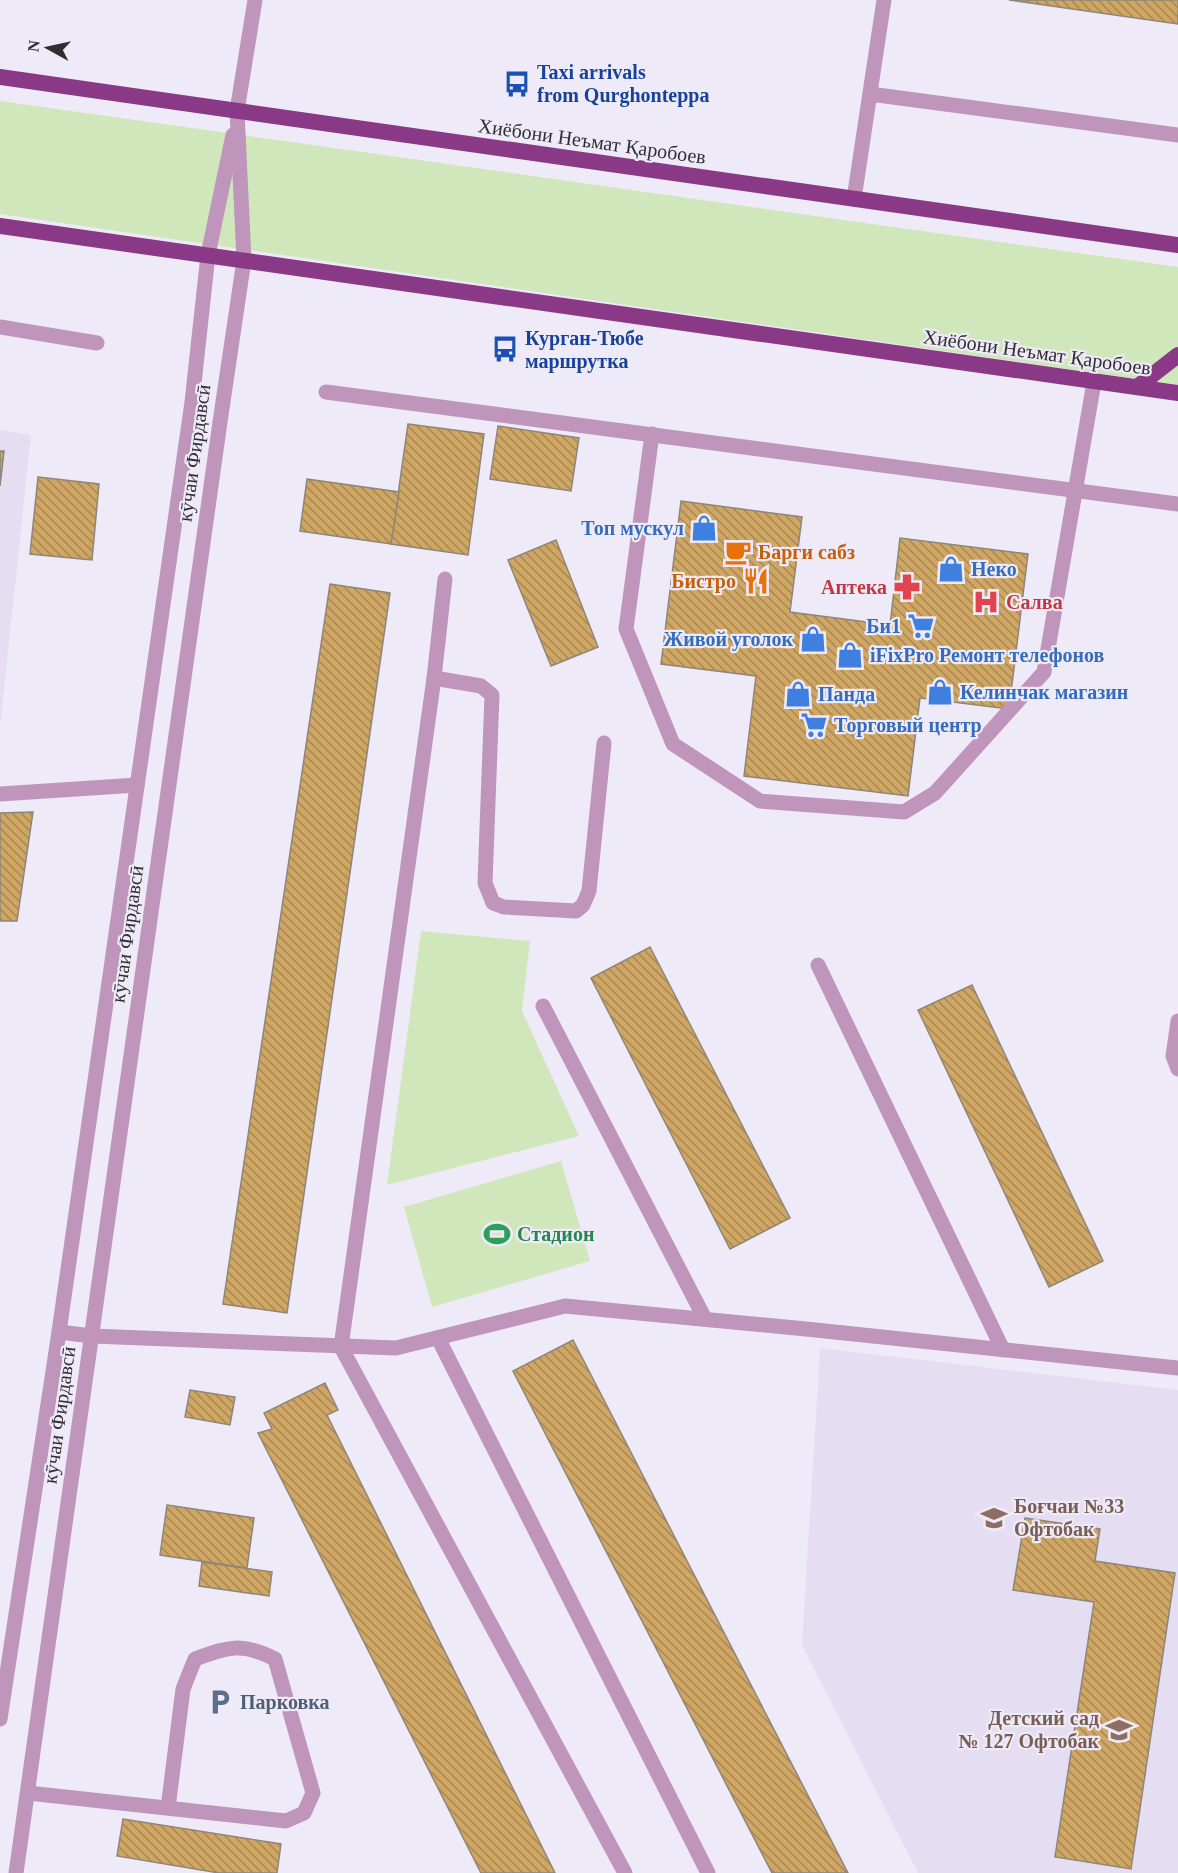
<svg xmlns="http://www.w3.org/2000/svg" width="1178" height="1873" viewBox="0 0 1178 1873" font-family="Georgia,serif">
<defs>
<pattern id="building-back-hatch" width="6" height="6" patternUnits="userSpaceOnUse" patternTransform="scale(1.5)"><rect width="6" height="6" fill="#cfa663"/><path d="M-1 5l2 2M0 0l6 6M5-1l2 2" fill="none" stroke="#a88852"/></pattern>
</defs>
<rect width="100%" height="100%" fill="#efeaf7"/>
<g fill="#e5ddf1">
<polygon points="0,430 31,435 0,727"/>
<polygon points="820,1348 1178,1390 1178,1873 918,1873 802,1645"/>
</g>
<g fill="#d0e7bb">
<polygon points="0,101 1178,267 1178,385 0,214"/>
<polygon points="421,931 530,941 522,1011 579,1136 387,1185"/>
<polygon points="561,1161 590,1261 432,1307 404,1207"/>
</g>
<g fill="url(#building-back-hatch)" stroke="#8e867b" stroke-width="1.5">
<polygon points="1009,0 1178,0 1178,24"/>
<polygon points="408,424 484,434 468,555 391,544"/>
<polygon points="498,426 579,438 571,491 490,479"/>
<polygon points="0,451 4,451 0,486"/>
<polygon points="38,477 99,484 92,560 30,554"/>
<polygon points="307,479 399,492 391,544 300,531"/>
<polygon points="681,501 802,517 790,612 890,625 900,538 1028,554 1009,709 920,698 908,796 744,776 756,676 661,664"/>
<polygon points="556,540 598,647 551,666 508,560"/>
<polygon points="330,584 390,593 287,1313 223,1304"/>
<polygon points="33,812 17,921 0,921 0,813"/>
<polygon points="650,947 790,1218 730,1249 591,978"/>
<polygon points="972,985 1103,1261 1049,1287 918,1010"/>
<polygon points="573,1340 848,1873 772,1873 513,1371"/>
<polygon points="325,1383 338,1410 327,1415 555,1873 481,1873 258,1433 272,1429 264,1413"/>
<polygon points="190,1390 235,1397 230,1425 185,1417"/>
<polygon points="167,1505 254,1518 247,1568 160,1555"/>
<polygon points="1025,1518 1100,1529 1095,1561 1175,1573 1131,1869 1055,1857 1094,1602 1013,1590"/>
<polygon points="202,1562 272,1572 269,1596 199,1586"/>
<polygon points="123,1819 281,1844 277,1873 219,1873 117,1856"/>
</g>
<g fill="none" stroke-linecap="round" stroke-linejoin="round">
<g stroke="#bf95bb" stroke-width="15">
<polyline points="870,94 1178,135"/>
<polyline points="0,327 97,343"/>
<polyline points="326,392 1178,504"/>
<polyline points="652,434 626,629 673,744 760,801 904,812 935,793 1044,672 1094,382"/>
<polyline points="445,579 434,678 341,1347 625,1873"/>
<polyline points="434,678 481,686 492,695 485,883 493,903 504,907 576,911 583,905 589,891 604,743"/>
<polyline points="0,794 137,785"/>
<polyline points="818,965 1003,1350"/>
<polyline points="543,1006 705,1319"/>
<polyline points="1178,1021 1173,1056 1178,1069"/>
<polyline points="92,1336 396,1348 565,1306 806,1329 1178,1368"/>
<polyline points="438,1338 708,1873"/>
<path d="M28,1793l258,28 18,-8 9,-20 -38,-134c-33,-17 -47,-12 -80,0l-12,30 -15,119"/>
</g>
<polyline stroke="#bf95bb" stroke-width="15" points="854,199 884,0"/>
<g stroke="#bf95bb" stroke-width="15">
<polyline points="59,1332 92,1336"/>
<polyline points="0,1719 59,1332 192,402 208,255 233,135"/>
<polyline points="16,1873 220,422 244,260 237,111 255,0"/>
</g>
<g stroke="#8a3986" stroke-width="16">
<polyline points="0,77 1178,245"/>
<polyline points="0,226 1178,393"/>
<polyline points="1137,387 1178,355"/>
</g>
</g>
<defs>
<g id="bus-bare" transform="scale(2.07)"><path d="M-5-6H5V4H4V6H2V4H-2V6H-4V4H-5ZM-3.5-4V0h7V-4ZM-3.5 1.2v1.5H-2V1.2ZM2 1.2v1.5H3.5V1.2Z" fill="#1a4fb4" stroke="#efeaf7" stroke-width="2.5" paint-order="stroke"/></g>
<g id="shop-bare" transform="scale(2.07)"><path d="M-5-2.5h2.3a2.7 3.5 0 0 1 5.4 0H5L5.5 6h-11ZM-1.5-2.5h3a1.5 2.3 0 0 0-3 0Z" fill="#3f7fe0" stroke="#efeaf7" stroke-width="2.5" paint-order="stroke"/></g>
<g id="cafe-bare" transform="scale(2.07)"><path d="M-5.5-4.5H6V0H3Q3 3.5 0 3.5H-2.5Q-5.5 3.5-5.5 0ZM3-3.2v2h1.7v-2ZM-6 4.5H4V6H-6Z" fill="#e8710a" stroke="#efeaf7" stroke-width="2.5" paint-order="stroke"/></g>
<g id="restaurant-bare" transform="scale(2.07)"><path d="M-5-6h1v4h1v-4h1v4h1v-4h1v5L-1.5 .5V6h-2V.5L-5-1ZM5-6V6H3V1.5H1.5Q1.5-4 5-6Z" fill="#e8710a" stroke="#efeaf7" stroke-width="2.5" paint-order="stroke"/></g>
<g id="pharmacy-bare" transform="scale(2.07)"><path d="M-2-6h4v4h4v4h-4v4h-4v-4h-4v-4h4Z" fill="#e0444e" stroke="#efeaf7" stroke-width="2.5" paint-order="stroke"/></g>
<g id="hospital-bare" transform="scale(2.07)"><path d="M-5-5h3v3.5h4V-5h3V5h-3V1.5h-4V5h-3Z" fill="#e0444e" stroke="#efeaf7" stroke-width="2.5" paint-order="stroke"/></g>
<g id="supermarket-bare" transform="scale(2.07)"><path d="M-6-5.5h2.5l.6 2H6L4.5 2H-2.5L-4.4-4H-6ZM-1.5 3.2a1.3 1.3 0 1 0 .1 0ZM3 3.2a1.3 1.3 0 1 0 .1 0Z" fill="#3f7fe0" stroke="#efeaf7" stroke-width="2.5" paint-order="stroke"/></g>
<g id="stadium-bare" transform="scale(2.07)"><path d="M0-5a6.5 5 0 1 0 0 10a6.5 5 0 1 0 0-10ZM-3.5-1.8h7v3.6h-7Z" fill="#2e9e5b" stroke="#efeaf7" stroke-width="2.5" paint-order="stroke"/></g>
<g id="school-bare" transform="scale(2.07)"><path d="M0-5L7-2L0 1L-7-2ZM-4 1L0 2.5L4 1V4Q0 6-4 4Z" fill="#8d6e63" stroke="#efeaf7" stroke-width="2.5" paint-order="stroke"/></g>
<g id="parking-bare" transform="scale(2.07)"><path d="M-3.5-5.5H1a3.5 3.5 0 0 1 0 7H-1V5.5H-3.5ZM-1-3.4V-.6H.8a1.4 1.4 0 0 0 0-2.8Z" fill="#5c6f8a" stroke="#efeaf7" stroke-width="2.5" paint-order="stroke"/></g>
</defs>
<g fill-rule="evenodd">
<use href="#bus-bare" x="517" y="84"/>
<use href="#bus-bare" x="505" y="349"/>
<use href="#shop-bare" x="704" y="528"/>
<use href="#cafe-bare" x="738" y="552"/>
<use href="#shop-bare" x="951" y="569"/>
<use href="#restaurant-bare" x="756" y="581"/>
<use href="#pharmacy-bare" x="907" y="587"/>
<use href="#hospital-bare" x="986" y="602"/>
<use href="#supermarket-bare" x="921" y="626"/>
<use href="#shop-bare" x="813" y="639"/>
<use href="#shop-bare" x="850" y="655"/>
<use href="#shop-bare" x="940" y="692"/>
<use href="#shop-bare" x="798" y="694"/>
<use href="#supermarket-bare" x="814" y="725"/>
<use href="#stadium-bare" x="497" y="1234"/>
<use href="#school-bare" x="994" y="1518"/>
<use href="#parking-bare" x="220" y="1702"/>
<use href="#school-bare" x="1119" y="1730"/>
</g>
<g text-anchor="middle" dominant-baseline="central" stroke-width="4.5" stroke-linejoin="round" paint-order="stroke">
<g font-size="20" font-weight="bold" fill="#164399" stroke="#efeaf7" text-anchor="start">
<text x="537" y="72">Taxi arrivals<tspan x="537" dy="23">from Qurghonteppa</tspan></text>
<text x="525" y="338">Курган-Тюбе<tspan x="525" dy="23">маршрутка</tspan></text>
</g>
<g font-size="20" fill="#302e33" stroke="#efeaf7">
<text transform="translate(592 141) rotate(8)">Хиёбони Неъмат Қаробоев</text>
<text transform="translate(1037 352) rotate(8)">Хиёбони Неъмат Қаробоев</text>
<text transform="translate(194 453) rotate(-82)">кӯчаи Фирдавсӣ</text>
<text transform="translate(127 934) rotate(-82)">кӯчаи Фирдавсӣ</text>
<text transform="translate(59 1415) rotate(-82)">кӯчаи Фирдавсӣ</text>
</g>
<g font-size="20" font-weight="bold" fill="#366cbe" stroke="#efeaf7" text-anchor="start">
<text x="684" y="528" text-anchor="end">Топ мускул</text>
<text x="971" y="569">Неко</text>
<text x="901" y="626" text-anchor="end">Би1</text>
<text x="793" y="639" text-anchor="end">Живой уголок</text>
<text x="870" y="655">iFixPro Ремонт телефонов</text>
<text x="960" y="692">Келинчак магазин</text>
<text x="818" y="694">Панда</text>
<text x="834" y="725">Торговый центр</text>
</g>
<g font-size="20" font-weight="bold" fill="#c56008" stroke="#efeaf7" text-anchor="start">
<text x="758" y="552">Барги сабз</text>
<text x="736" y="581" text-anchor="end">Бистро</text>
</g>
<g font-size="20" font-weight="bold" fill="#be3a42" stroke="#efeaf7" text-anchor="end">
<text x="887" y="587">Аптека</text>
<text x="1006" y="602" text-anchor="start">Салва</text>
</g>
<g font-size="20" font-weight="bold" fill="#27864d" stroke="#efeaf7" text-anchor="start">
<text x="517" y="1234">Стадион</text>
</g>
<g font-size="20" font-weight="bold" fill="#785e54" stroke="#efeaf7" text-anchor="start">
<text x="1014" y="1506">Боғчаи №33<tspan x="1014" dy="23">Офтобак</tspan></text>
<text x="1099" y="1718" text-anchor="end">Детский сад<tspan x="1099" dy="23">№ 127 Офтобак</tspan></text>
</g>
<g font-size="20" font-weight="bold" fill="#4e5e75" stroke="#efeaf7" text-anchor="start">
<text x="240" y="1702">Парковка</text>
</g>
</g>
<g transform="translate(48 48) rotate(278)" stroke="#efeaf7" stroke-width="4.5" paint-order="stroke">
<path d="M0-4.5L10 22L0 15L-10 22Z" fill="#302e33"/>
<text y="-9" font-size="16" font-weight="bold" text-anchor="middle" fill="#302e33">N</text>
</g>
</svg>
